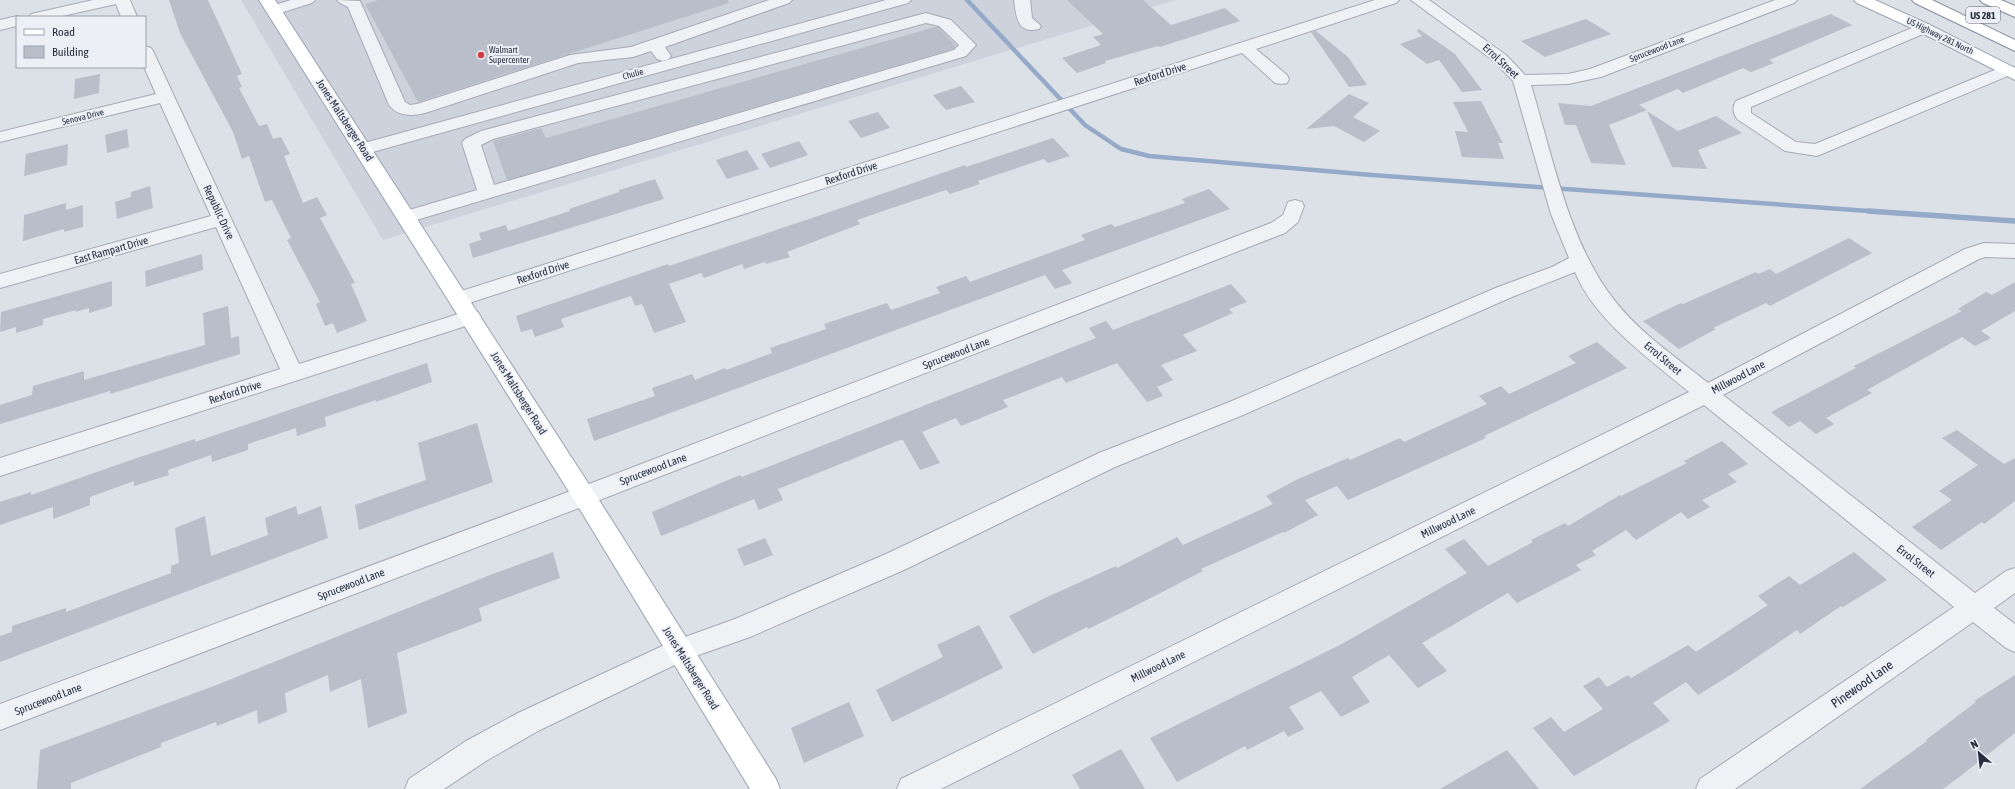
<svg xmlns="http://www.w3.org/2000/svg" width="2015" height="789" viewBox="0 0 2015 789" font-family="'Asap Condensed',sans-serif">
<rect width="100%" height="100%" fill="#dce0e7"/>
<polygon fill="#ced2dc" points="241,0 1176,0 383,240"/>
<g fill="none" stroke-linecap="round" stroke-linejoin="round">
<polyline stroke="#95aac9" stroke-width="4.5" points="967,0 1085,125 1121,149 1149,156 1372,175 1882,212"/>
<polyline stroke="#95aac9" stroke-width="5.5" points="1868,211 2015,221"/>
</g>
<g fill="#b9beca">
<polygon points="169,0 208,0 242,74 237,76 242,87 239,88 259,126 267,124 273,139 281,137 290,154 284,156 303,203 317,197 327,215 320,218 355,283 351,284 367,321 337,333 333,323 325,326 316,304 320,302 287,240 291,238 272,200 265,202 249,156 242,159 233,132 180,33"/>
<polygon points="378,0 728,0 729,3 418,102 365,4"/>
<polygon points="1067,0 1143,0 1171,25 1225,8 1240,21 1160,47 1158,46 1105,61 1106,63 1077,73 1062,58 1101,45 1093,37 1103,34"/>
<polygon points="1831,14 1852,25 1769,60 1774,63 1751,72 1743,68 1683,93 1678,89 1639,105 1647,110 1609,125 1626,165 1591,163 1576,125 1565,125 1558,103 1591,106"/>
<polygon points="1586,19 1611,34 1545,57 1521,41"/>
<polygon points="935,27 938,27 956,46 953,49 507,180 493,141 541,128 546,138"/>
<polygon points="1419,29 1455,54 1482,90 1462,92 1439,60 1427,64 1400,44 1422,36 1417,31"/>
<polygon points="1316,31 1348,57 1367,85 1349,87 1311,32"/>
<polygon points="100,74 99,93 74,99 75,79"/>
<polygon points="961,86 975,102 946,110 933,95"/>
<polygon points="1349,94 1369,103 1353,117 1380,131 1364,142 1334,126 1306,129"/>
<polygon points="1481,101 1503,143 1498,143 1504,159 1462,157 1455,131 1468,132 1453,102"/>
<polygon points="1647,111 1678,131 1716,116 1742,133 1698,150 1707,169 1672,167"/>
<polygon points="878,112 890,128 861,138 848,121"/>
<polygon points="127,129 129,147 107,153 105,135"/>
<polygon points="1053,138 1070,156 1048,163 1044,159 978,181 980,184 950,194 946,190 892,208 857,220 860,224 787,252 790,257 766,264 765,262 744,269 742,264 704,278 701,273 669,284 686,322 654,333 642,304 635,306 631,296 561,319 564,327 535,337 532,329 521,332 516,316 668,264 669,266 821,215 965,165 966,167"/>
<polygon points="799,141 808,155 770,168 761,154"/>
<polygon points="68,144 67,165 24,176 26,154"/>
<polygon points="747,150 759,169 727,179 716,160"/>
<polygon points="655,179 664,199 473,258 469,244 481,240 479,233 506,225 508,231 570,211 569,209 619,192 619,190"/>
<polygon points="150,186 153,208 117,219 115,202 131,197 131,192"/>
<polygon points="1209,189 1230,209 1062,270 1072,283 1055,289 1045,275 594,441 587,419 655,396 652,388 692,374 695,380 725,368 726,370 772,353 770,348 826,329 824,324 887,303 891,310 940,293 936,287 966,276 970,282 1085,240 1081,235 1111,224 1115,227 1185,203 1182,199"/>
<polygon points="66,203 66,210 83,205 83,227 64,232 64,229 23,241 24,215"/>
<polygon points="1849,238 1872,253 1770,306 1766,303 1713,328 1716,329 1679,349 1643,321 1681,303 1683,304 1756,272 1758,274 1770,269 1776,274"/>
<polygon points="202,254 203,270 146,287 145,271"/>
<polygon points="112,281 112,306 89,313 89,308 75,312 76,310 43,319 43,325 16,333 16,327 0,332 1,312"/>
<polygon points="2015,282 2015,311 1981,331 1991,338 1975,346 1962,337 1867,390 1872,393 1826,418 1834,424 1816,434 1800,421 1789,427 1771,412 1856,368 1854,366 1962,311 1958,309 1986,292 1992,295"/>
<polygon points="1231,284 1247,302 1229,309 1233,313 1183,335 1197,351 1161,365 1173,380 1157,387 1163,396 1147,402 1117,363 1066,383 1062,377 1003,400 1008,407 961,426 956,418 922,432 940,463 920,470 903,440 900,440 778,489 783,500 759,510 754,499 661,536 652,512 740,475 742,477 1096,338 1089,328 1106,321 1113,330"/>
<polygon points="228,306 231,338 239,336 240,354 110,394 110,391 0,424 0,405 32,395 33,386 84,371 84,380 205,345 203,313"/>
<polygon points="1597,342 1627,368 1484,436 1486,438 1348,500 1337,486 1305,500 1318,515 1284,533 1283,532 1201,569 1203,571 1133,607 1088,629 1087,627 1033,654 1009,616 1047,597 1116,566 1117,568 1177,537 1183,545 1273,504 1266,496 1298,479 1348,458 1350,460 1400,438 1404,442 1487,404 1479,396 1501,386 1509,394 1576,363 1568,356"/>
<polygon points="427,363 432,382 376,402 376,400 325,417 326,426 297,436 296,428 248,444 248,450 212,462 211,455 168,470 169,475 134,486 134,481 90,497 90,505 53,519 53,507 0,525 0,502 31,492 31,495 134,459 195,439 195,442"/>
<polygon points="477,423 493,482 359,530 355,505 426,480 418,443"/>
<polygon points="1957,430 2004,464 2015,458 2015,501 1984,524 1982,522 1941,550 1912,527 1952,500 1939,491 1978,465 1942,438"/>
<polygon points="1722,441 1748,464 1728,474 1737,482 1702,500 1710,507 1688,519 1681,512 1636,540 1626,530 1592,551 1596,555 1576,565 1581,570 1517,603 1508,593 1422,643 1447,671 1418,688 1389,655 1352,677 1370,702 1341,717 1321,691 1289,707 1304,729 1288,737 1284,731 1247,750 1245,746 1177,782 1150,738 1340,645 1467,573 1445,549 1464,539 1488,566 1533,542 1531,540 1565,523 1568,526 1620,495 1621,496 1687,463 1684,461"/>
<polygon points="296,506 298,515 321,506 328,538 0,662 0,636 12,632 12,626 66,608 66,612 171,573 171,566 179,563 175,528 205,516 211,556 268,535 265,518"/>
<polygon points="765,538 773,555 744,566 737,549"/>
<polygon points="553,552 560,578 479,608 482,621 397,653 407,713 368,728 361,679 330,692 328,675 285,693 287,712 258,724 257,710 217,726 216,722 161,743 161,747 71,783 71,789 37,789 40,750 214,686 490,575"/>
<polygon points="1854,552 1887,580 1843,607 1841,606 1800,634 1797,630 1732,674 1698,695 1686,682 1653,703 1670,721 1574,776 1533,728 1551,717 1564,732 1603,709 1583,686 1599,677 1607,687 1628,675 1631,678 1688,645 1696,652 1768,605 1758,596 1789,576 1800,585"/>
<polygon points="979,625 1003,668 892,722 876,690 943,657 937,645"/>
<polygon points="2015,675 2015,733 1958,778 1943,789 1860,789 1927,741 1926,740 1976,702 1974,701"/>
<polygon points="849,702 864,736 804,763 791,728"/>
<polygon points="1121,749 1145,789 1080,789 1072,775"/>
<polygon points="1507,750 1539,789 1440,789"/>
</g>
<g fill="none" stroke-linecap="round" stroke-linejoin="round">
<g stroke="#a5aab4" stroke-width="2">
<g id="minor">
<polygon points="93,0 130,0 137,17 121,17 116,4 58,17 29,17 31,14"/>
<polygon points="291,0 315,0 312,3 274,15 268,13 266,10 268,7"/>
<path d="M337,0l23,1 45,101 5,3 7,-1 153,-49 61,-8 138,-47h23l-3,3 -124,44 6,9 -2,3 -6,2 -6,-2 -6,-8 -18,6 -55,6 -153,50c-12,3 -27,4 -36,-8l-41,-98 -8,-4z"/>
<polygon points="886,0 911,0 908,3 369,153 363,155 357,153 354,149 357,145"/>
<path d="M1014,0h16l2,18 9,8 -2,3c-22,6 -23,-14 -25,-29z"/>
<polygon points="1375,0 1399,0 1396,3 1256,49 1287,75 1289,79 1287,83 1281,84 1275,83 1242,53 466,304 459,306 452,304 449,299 452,294"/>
<path d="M1411,0h18l77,55 19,20 43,-1 22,-5 185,-69h22l-3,3 -193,74 -33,7 -37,1c21,69 38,159 84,216 25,32 61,56 93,82l257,-134 19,-6 31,1v14l-30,-1 -6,2 -256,136 252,198 31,-22 9,-3v25l-21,15 21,16v28l-9,-4 -33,-26 -238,167h-39l4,-10 254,-172 -250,-202 -763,384h-44l4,-10 788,-387c-38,-32 -95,-72 -114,-120l-63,25 -269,118 -128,52 -211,103 -154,67 -63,22 -149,72 -52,30 -42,28h-39l4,-10 57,-38 52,-28 153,-71 64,-23 151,-65 213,-101 128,-50 271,-116 54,-20 17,-9 -18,-44 -38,-133 -19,-20z"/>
<path d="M926,13l25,7 25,25 -10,11 -553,165 -7,2 -7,-2 -3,-4 3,-4 78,-23 -15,-47 3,-4 16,-8zM926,23l13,3 20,19 -5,5 -460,135 -13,-40 12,-6z"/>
<polygon points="17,16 20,17 17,17 17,26 0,30 0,20"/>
<path d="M1924,23l6,2 2,3 -2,3 -179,76v6l45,29 19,2 187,-77 6,-1 6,1 1,6 -198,83 -32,-5 -48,-32c-4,-6 -5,-12 -1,-18z"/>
<polygon points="145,46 151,48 153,51 299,364 471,310 478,312 481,317 478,322 0,476 0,458 280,369 216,227 0,288 0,274 211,216 160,103 0,142 0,132 156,94 144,67"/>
<polygon points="1295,200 1302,202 1304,206 1298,222 1285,233 592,503 0,730 0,704 576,489 1271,223 1283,215 1288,202"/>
</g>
</g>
<g stroke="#9ba3b3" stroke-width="2">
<g id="major">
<polygon points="259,0 275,0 592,489 776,779 780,789 750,789 576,503"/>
<polygon points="1854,0 1875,0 1930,25 2015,68 2015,80 1918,31 1857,3"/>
</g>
</g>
<g stroke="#838b9e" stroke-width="2">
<g id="highway">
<polygon points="1912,0 1932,0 2015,40 2015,51 1915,3"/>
<polygon points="1980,0 2001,0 2015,6 2015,17 1983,3"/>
</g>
</g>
<use href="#minor" fill="#eff1f5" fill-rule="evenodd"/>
<use href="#major" fill="#fff" fill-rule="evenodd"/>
<use href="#highway" fill="#fff" fill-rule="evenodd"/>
</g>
<circle fill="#d33b44" stroke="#eceff5" stroke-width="1.5" cx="481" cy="55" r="4"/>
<g text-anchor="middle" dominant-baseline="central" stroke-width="4" stroke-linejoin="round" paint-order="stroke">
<g font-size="9" fill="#252c3e" stroke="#eceff5">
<text transform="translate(1940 36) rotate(26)">US Highway 281 North</text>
<text transform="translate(1657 49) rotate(-21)">Sprucewood Lane</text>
<text transform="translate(633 74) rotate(-15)">Chulie</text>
<text transform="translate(83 117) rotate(-14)">Senova Drive</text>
</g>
<g font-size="9" fill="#252c3e" stroke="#eceff5" text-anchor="start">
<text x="489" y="50">Walmart<tspan x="489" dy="10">Supercenter</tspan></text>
</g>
<rect fill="#eceff5" stroke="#616675" stroke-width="1" x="1966" y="7" width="34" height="16" rx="3"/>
<g font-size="10" font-weight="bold" fill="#252c3e">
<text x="1983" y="15">US 281</text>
</g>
<g font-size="11" fill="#252c3e" stroke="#eceff5">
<text transform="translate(1501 61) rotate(43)">Errol Street</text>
<text transform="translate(1160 74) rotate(-18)">Rexford Drive</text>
<text transform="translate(345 120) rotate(57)">Jones Maltsberger Road</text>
<text transform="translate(851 173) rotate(-18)">Rexford Drive</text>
<text transform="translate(219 212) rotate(65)">Republic Drive</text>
<text transform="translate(111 250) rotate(-16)">East Rampart Drive</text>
<text transform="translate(543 272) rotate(-18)">Rexford Drive</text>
<text transform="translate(956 353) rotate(-21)">Sprucewood Lane</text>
<text transform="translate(1663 358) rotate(40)">Errol Street</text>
<text transform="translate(1738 377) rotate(-28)">Millwood Lane</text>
<text transform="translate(235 392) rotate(-18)">Rexford Drive</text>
<text transform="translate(519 393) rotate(58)">Jones Maltsberger Road</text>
<text transform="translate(653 469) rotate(-21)">Sprucewood Lane</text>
<text transform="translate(1448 522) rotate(-26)">Millwood Lane</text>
<text transform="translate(1916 561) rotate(38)">Errol Street</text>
<text transform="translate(351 584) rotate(-21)">Sprucewood Lane</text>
<text transform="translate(1158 666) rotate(-26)">Millwood Lane</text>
<text transform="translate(691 668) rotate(58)">Jones Maltsberger Road</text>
<text transform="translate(48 699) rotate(-21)">Sprucewood Lane</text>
</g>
<g font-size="13" fill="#252c3e" stroke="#eceff5">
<text transform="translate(1862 684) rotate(-35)">Pinewood Lane</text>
</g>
</g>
<rect x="16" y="16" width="130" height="52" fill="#eceff5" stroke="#9ca1ac"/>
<rect x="24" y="29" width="20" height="6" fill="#ffffff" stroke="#9ca1ac"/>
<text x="52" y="36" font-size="12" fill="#252c3e">Road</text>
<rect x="24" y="46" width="20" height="12" fill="#b9beca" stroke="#9ca1ac"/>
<text x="52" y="56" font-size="12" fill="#252c3e">Building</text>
<g transform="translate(1979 753) rotate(332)" stroke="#eceff5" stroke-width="3" paint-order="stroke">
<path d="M0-3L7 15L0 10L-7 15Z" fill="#252c3e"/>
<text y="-6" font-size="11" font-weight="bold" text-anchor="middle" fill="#252c3e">N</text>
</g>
</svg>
